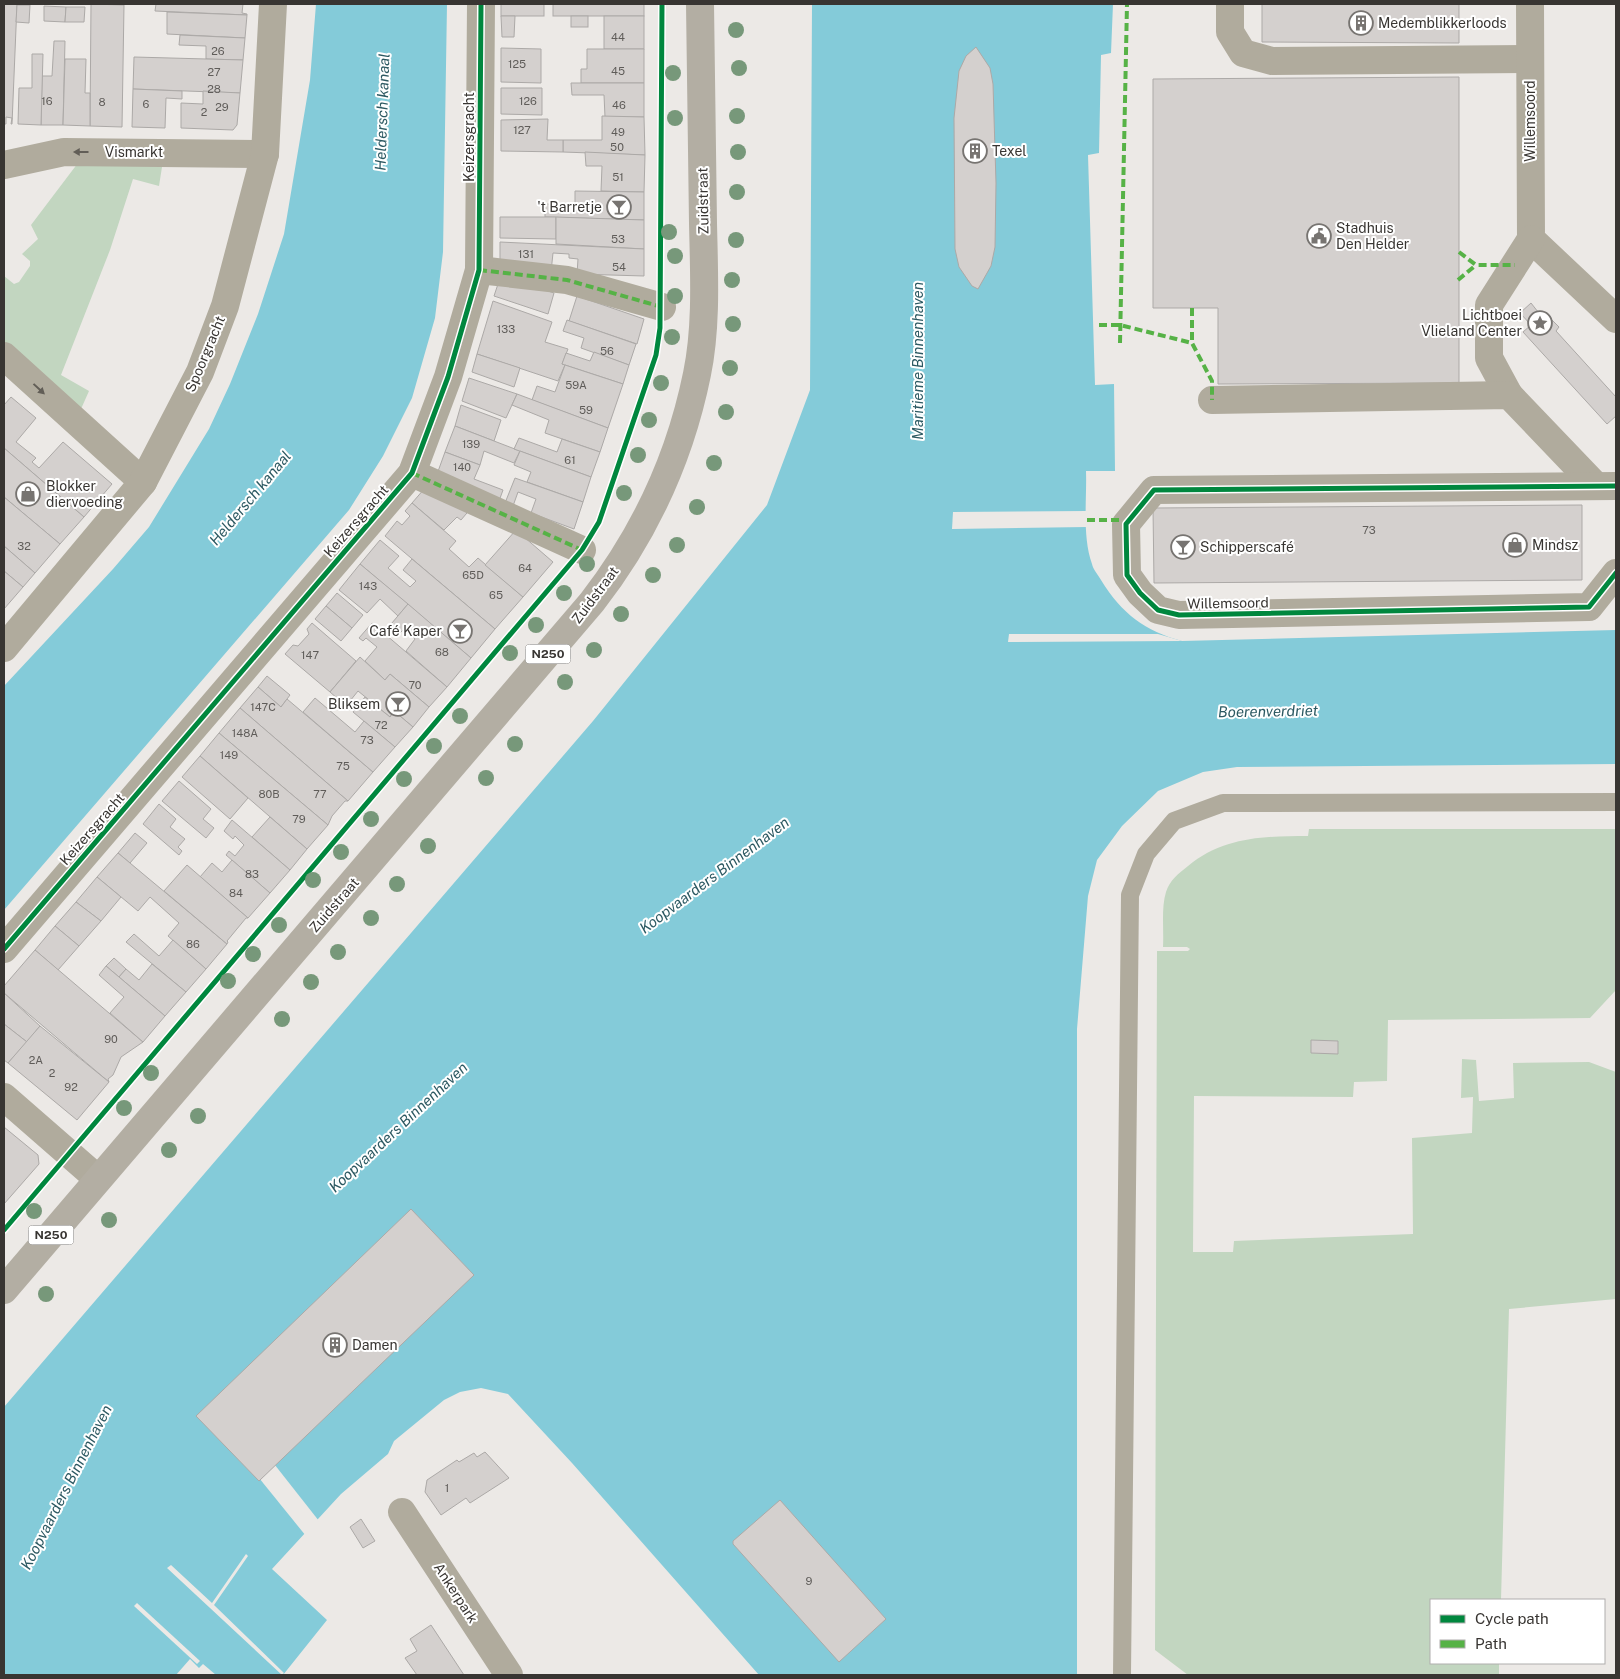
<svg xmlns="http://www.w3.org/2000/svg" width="1620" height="1679" viewBox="0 0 1620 1679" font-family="'Public Sans',sans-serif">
<rect width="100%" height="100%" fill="#ece9e6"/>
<g fill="#c2d6c0">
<polygon points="84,155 162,167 159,186 133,179 110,250 61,375 89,391 81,409 4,351 4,276 14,284 19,282 30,266 30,261 22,254 38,239 31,225"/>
<path d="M1309,829h307v161l-26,28 -202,2 -1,61 -33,1 -1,15 -159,-1 -1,156h40l1,-11 179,-7 -1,-96 60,-5 1,-36 -12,1 1,-39 14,1 3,41 35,-3 -1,-35 76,-1 27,10v227l-107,10 -8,291h-70v63h68v12h-311l-33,-25 2,-699h31l2,-2 -3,-2h-24c1,-17 -2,-39 3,-55 4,-12 12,-18 22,-26 35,-29 76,-30 120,-30z"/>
</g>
<g fill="#84cbd9">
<polygon points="316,4 447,4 443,252 435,318 412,398 383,456 349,510 4,910 4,686 113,569 149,527 209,429 230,384 258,314 284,234 310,80"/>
<path d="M812,4h301l-2,49 -10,2 -2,98 -11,2 7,230 19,-1 1,87h-29c1,29 -4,65 6,93 1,5 6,11 9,16 21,34 44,51 81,61l434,-11v134l-379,3 -34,5 -45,19 -36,35 -25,34 -9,36 -11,133v646h-318l-187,-212 -64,-69 -27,-6 -21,4 -16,8 -50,41 -6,13 -47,40 -69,75 55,51 -44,55h-67l-13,-11 -4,4 -9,-9 -14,16h-172v-268l589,-686 174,-216 43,-115z"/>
</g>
<g fill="#ece9e6">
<polygon points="1087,511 1087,527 952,529 953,512"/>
<polygon points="1009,634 1158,634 1182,641 1008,642"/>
<polygon points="271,1460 319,1521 306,1536 255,1473"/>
<polygon points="246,1554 248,1556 214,1605 284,1673 282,1675 167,1568 171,1565 212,1603"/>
<polygon points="137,1603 200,1661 197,1664 134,1606"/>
</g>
<g fill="#d4d0ce" stroke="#aca9a7">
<polygon points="4,4 17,4 12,124 11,124 12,118 6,117 6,124 4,124"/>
<polygon points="91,4 124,5 122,127 90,126"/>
<polygon points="156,4 243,4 242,13 247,14 247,15 155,11"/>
<rect x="501" y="4" width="43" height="12"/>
<rect x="553" y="4" width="91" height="12"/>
<polygon points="1262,4 1459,4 1459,43 1262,42"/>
<polygon points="17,5 30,5 29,23 16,22"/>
<polygon points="44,6 66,7 65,22 44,21"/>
<polygon points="66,7 85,7 84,22 65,22"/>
<polygon points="167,12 247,15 245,38 167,34"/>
<polygon points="501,16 515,16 514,37 502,37"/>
<rect x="571" y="16" width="17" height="11"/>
<rect x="604" y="16" width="40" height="33"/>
<polygon points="180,35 245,38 243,60 206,59 206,46 179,45"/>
<polygon points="54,41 65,41 63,125 41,125 42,76 52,76"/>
<polygon points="976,47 990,68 993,84 996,183 995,247 991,266 978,289 972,286 959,267 955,249 954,118 959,71 966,56"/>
<polygon points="501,48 541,49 541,83 501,82"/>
<polygon points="587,49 644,49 644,83 581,83 581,69 587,69"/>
<polygon points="32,54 43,54 41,125 18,124 19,88 32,88"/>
<polygon points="134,57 243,60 240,93 133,89"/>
<polygon points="65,59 86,59 85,93 90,93 90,126 63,125"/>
<polygon points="1459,77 1459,383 1218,384 1218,308 1153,308 1153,79"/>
<polygon points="571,83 644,83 644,117 605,117 604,95 572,95"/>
<polygon points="501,88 542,88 542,115 501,114"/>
<polygon points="133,89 182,91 182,99 166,98 165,128 132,127"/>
<polygon points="203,91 240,93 237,125 233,130 181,128 181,103 203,104"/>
<polygon points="602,116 644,117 645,155 563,152 563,140 602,140"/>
<polygon points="548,119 547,140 563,140 563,152 501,151 501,120"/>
<polygon points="585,152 645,155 644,192 601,191 602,166 586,166"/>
<polygon points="575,191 644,192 644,220 545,217 545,204 575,205"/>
<polygon points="500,217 556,217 556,239 500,238"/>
<polygon points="556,217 644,220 644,249 556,244"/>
<polygon points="500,242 644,249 644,276 577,274 578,259 569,258 569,254 553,253 551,272 500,270"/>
<polygon points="501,275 554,293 548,314 494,296"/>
<polygon points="577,296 644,319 637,344 569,321"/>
<polygon points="493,301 552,322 545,342 568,349 562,364 565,365 558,381 477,354"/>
<polygon points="1531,303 1542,317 1546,314 1559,327 1556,331 1616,397 1616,416 1607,424 1523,332 1531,325 1520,313"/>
<polygon points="567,320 636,344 629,365 581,348 584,338 563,331"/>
<polygon points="594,352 629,365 623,384 562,364 566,353 590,361"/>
<polygon points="477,354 520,368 514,387 472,372"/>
<polygon points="565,365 623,384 608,428 532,400 537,386 555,392"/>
<polygon points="469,378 517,394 506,418 462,401"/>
<polygon points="517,394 608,428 600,452 545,433 549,420 512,405"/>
<polygon points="11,397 36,418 16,442 36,458 32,462 39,468 63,442 112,484 84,517 4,448 4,405"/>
<polygon points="461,405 501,420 494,441 455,426"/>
<polygon points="455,426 520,451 514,463 484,451 480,465 445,452"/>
<polygon points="519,438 557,452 562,439 600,452 591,477 514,449"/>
<polygon points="4,448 84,517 60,544 4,497"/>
<polygon points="520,451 591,477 583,502 527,482 531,472 514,465"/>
<polygon points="445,452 480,465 474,479 503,490 499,501 436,477"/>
<polygon points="515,478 583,502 574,529 531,513 536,499 518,492 513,506 505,503"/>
<polygon points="425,488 472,507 461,520 457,517 444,530 412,503"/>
<polygon points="4,497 60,544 35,573 4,546"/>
<polygon points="412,503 456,541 449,549 469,567 478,558 523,597 495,629 385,536 397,521 402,525 410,516 405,511"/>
<polygon points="1582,505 1582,580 1154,583 1153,508"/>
<polygon points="516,530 553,562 523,597 485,565"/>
<polygon points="380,540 399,556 388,568 410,587 416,581 403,570 412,559 495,629 471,658 360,564"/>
<polygon points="4,546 35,573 23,587 4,571"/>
<polygon points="360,564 408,604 398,616 380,599 367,613 339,590"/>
<polygon points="4,571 23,587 4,609"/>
<polygon points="337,593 363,615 352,628 326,606"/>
<polygon points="408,604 471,658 447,687 406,651 415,639 404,629 396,637 386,630"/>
<polygon points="326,606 352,628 341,641 315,619"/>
<polygon points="312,623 356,661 330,692 285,654 293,645 298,646 309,634 307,629"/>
<polygon points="372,623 447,687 429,707 390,674 385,680 365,661 377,647 366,638 363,641 359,638"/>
<polygon points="360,657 385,680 390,674 429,707 413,727 394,711 390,717 358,691 346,706 330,692"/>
<polygon points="267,676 290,695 281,707 258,687"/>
<polygon points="258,687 281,707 287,699 373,772 348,801 240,708"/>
<polygon points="365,697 390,717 394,711 413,727 395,747 353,712"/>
<polygon points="315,698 355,732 364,721 395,747 373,772 303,712"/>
<polygon points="240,708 348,801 345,801 332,816 328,825 219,733"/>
<polygon points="219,733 328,825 307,849 200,756"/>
<polygon points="200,756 248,798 230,819 182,777"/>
<polygon points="179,781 211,809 203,819 214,828 206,838 162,801"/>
<polygon points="159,804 176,819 170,827 185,839 178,847 182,851 179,855 143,824"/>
<polygon points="270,817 307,849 290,870 252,837"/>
<polygon points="232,820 290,870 270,893 226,855 229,851 235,856 244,845 235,836 233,839 224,831"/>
<polygon points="135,833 147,843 130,863 118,853"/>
<polygon points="118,853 227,944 206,969 168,936 179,923 150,897 138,911 97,877"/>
<polygon points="232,860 270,893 248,918 200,877 212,863 222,872"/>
<polygon points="187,865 248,918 246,918 227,941 228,942 227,944 164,891"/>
<polygon points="97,877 121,897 101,921 76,902"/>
<polygon points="76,902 101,921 79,946 55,926"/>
<polygon points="55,926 79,946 58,970 35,950"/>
<polygon points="134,934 159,956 173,940 206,969 186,992 126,942"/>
<polygon points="35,950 143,1042 121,1057 113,1075 108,1079 109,1082 4,993 4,986"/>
<polygon points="114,958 126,969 119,977 106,966"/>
<polygon points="152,964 186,992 165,1016 119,977 126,969 139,980"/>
<polygon points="106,966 165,1016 143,1042 110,1013 124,997 99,975"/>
<polygon points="4,993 40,1026 27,1042 4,1024"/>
<polygon points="4,1024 27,1042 8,1063 4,1060"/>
<polygon points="40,1026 109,1082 77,1120 8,1063"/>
<polygon points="1311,1040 1338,1041 1338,1054 1311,1053"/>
<polygon points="4,1127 38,1155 39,1164 4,1204"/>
<polygon points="411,1209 474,1275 259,1481 196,1416"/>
<polygon points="485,1452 509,1478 470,1503 466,1498 441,1515 425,1492 427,1480 457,1460 459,1462 474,1453 477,1457"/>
<polygon points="780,1500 886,1619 839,1662 733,1544 733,1541"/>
<polygon points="361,1519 375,1541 363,1548 350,1527"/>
<polygon points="431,1625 464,1675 417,1675 405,1658 417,1651 410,1639"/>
</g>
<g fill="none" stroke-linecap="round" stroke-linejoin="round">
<polyline stroke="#b0ab9d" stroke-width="18" points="1122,1675 1130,895 1146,854 1174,821 1223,803 1616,802"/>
<g stroke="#b0ab9d" stroke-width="28">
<polyline points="1230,4 1230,32 1243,53 1272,61 1530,59"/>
<polyline points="1530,4 1531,239 1616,319"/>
<polyline points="4,165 64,152 265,154"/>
<polyline points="479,270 567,280 662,307"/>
<polyline points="4,356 143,482"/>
<polyline points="1509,395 1489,358 1489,305 1531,239"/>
<polyline points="1212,400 1509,395 1596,486"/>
<polyline points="412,473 582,550"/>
<polyline points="1616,486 1154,490 1126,524 1127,575 1140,593 1158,610 1179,615 1589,607 1616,573"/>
<polyline points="4,648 143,482 200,372 225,306 265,154 273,4"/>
<polyline points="4,949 412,473 448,377 479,270 481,4"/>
<polyline points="4,1097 98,1179"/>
<polyline points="402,1512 509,1675"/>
</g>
<path stroke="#b3aea3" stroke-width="28" d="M4,1290l588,-688c52,-67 88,-144 105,-228 10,-48 7,-102 6,-151 -1,-73 -2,-146 -3,-219"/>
<g stroke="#56b246" stroke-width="4" stroke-dasharray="8 4" stroke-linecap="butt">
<polyline points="1459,252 1476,265 1515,265"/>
<polyline points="479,270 567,280 662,307"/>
<polyline points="1458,280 1476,265"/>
<polyline points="1192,308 1192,343"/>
<polyline points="1099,325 1120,325 1192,343 1212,381 1212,400"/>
<polyline points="1120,343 1127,4"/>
<polyline points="412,473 582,550"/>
<polyline points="1087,520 1122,520"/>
</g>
<g stroke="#fff" stroke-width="8">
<g id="cycleway">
<polyline points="1616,486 1154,490 1126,524 1127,575 1140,593 1158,610 1179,615 1589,607 1616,573"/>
<polyline points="4,949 412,473 448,377 479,270 481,4"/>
<polyline points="4,1230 582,550 599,522 656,355 660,328 662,4"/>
</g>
</g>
<use href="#cycleway" stroke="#00873e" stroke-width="5"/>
</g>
<g fill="#77987a">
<circle cx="736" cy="30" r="8"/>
<circle cx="739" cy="68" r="8"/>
<circle cx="673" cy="73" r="8"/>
<circle cx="737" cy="116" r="8"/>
<circle cx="675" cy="118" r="8"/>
<circle cx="738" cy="152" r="8"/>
<circle cx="737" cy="192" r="8"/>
<circle cx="669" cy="232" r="8"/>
<circle cx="736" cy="240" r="8"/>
<circle cx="675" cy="256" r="8"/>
<circle cx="732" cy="280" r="8"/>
<circle cx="675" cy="296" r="8"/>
<circle cx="733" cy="324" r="8"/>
<circle cx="672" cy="337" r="8"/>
<circle cx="730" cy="368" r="8"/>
<circle cx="661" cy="383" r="8"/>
<circle cx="726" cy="412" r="8"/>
<circle cx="649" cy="420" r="8"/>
<circle cx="638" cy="455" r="8"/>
<circle cx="714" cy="463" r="8"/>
<circle cx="624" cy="493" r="8"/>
<circle cx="697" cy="507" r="8"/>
<circle cx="677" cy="545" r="8"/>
<circle cx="587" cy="564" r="8"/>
<circle cx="653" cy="575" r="8"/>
<circle cx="564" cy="593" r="8"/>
<circle cx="621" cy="614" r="8"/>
<circle cx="536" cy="625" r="8"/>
<circle cx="594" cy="650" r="8"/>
<circle cx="510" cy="653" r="8"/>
<circle cx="565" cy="682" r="8"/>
<circle cx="460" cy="716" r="8"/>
<circle cx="515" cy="744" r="8"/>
<circle cx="434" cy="746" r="8"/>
<circle cx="486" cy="778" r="8"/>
<circle cx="404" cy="779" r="8"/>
<circle cx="371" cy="819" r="8"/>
<circle cx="428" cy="846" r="8"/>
<circle cx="341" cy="852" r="8"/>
<circle cx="313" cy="880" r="8"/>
<circle cx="397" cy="884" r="8"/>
<circle cx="371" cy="918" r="8"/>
<circle cx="279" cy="925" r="8"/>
<circle cx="338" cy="952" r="8"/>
<circle cx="253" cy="954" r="8"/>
<circle cx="228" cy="981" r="8"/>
<circle cx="311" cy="982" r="8"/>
<circle cx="282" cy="1019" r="8"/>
<circle cx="151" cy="1073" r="8"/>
<circle cx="124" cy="1108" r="8"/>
<circle cx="198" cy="1116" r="8"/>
<circle cx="169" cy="1150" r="8"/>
<circle cx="34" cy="1211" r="8"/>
<circle cx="109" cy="1220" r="8"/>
<circle cx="46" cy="1294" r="8"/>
</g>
<defs><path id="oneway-solid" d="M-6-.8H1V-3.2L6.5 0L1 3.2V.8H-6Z" transform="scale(1.25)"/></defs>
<g fill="#625e57">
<use href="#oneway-solid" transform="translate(81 152) rotate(-180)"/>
<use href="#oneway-solid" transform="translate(39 389) rotate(43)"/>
</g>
<defs>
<g id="building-ring" transform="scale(1.25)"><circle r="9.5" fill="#fff" stroke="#777471" stroke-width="1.5"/><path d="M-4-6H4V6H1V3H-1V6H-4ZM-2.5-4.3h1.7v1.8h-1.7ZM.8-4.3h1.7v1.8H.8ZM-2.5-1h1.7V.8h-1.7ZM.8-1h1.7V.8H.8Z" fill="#777471"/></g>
<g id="bar-ring" transform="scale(1.25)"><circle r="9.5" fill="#fff" stroke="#777471" stroke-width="1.5"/><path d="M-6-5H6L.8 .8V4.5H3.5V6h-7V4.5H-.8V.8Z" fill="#777471"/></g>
<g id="civic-ring" transform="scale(1.25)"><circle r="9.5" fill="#fff" stroke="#777471" stroke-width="1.5"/><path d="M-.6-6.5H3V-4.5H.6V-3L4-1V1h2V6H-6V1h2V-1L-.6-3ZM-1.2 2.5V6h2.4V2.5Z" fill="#777471"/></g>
<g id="sight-ring" transform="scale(1.25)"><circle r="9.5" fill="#fff" stroke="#777471" stroke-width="1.5"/><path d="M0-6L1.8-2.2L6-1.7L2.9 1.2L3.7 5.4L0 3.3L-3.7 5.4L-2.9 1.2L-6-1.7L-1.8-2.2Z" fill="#777471"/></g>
<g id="shop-ring" transform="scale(1.25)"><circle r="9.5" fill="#fff" stroke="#777471" stroke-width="1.5"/><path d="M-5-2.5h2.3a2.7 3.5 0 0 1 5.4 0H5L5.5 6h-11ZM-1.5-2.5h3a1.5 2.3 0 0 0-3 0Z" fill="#777471"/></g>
</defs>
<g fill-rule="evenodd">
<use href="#building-ring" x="1361" y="23"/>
<use href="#building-ring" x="975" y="151"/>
<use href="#bar-ring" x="619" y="207"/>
<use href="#civic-ring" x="1319" y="236"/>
<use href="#sight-ring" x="1540" y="323"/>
<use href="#shop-ring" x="28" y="494"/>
<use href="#shop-ring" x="1515" y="545"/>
<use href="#bar-ring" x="1183" y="547"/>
<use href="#bar-ring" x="460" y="631"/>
<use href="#bar-ring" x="398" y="704"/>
<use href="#building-ring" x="335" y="1345"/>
</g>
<g text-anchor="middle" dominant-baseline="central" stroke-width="4" stroke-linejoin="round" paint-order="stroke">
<g font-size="11" fill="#5f5c59">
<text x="618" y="37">44</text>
<text x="218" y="51">26</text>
<text x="517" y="64">125</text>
<text x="618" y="71">45</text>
<text x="214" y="72">27</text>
<text x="214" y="89">28</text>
<text x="47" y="101">16</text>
<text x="528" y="101">126</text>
<text x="102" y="102">8</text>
<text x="146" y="104">6</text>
<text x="619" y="105">46</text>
<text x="222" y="107">29</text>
<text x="204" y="112">2</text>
<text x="522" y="130">127</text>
<text x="618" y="132">49</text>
<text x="617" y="147">50</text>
<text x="618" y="177">51</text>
<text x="618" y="239">53</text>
<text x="526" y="254">131</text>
<text x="619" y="267">54</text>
<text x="506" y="329">133</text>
<text x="607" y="351">56</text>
<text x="576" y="385">59A</text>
<text x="586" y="410">59</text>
<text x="471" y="444">139</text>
<text x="570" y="460">61</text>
<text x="462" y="467">140</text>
<text x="1369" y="530">73</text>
<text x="24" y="546">32</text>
<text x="525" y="568">64</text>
<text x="473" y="575">65D</text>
<text x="368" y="586">143</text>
<text x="496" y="595">65</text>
<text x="442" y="652">68</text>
<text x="310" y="655">147</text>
<text x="415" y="685">70</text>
<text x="263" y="707">147C</text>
<text x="381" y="725">72</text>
<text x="245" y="733">148A</text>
<text x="367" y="740">73</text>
<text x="229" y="755">149</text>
<text x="343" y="766">75</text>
<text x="269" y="794">80B</text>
<text x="320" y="794">77</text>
<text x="299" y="819">79</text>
<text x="252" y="874">83</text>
<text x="236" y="893">84</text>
<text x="193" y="944">86</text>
<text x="111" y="1039">90</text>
<text x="36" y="1060">2A</text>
<text x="52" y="1073">2</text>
<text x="71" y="1087">92</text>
<text x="447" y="1488">1</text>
<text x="809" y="1581">9</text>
</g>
<g fill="#fff" stroke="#747270" stroke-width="1">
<rect x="525.5" y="644.5" width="45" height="19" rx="4"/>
<rect x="28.5" y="1225.5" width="45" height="19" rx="4"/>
</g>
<g font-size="12" font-weight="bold" fill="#383532">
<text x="548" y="654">N250</text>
<text x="51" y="1235">N250</text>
</g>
<g font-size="14" fill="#383532" stroke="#fff" text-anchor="start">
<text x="1378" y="23">Medemblikkerloods</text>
<text x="992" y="151">Texel</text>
<text x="602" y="207" text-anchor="end">'t Barretje</text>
<text x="1336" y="228">Stadhuis<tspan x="1336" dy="16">Den Helder</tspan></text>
<text x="1522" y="315" text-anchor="end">Lichtboei<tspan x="1522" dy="16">Vlieland Center</tspan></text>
<text x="46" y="486">Blokker<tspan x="46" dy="16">diervoeding</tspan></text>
<text x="1532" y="545">Mindsz</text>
<text x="1200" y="547">Schipperscafé</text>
<text x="442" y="631" text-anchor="end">Café Kaper</text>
<text x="380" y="704" text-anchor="end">Bliksem</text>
<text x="352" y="1345">Damen</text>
</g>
<g font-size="14" fill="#383532" stroke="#fff">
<text transform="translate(1530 121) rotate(-90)">Willemsoord</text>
<text transform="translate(469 137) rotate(-90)">Keizersgracht</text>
<text x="134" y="152">Vismarkt</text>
<text transform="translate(703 201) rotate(-91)">Zuidstraat</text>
<text transform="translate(205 354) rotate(-67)">Spoorgracht</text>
<text transform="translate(356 521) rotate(-49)">Keizersgracht</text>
<text transform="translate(595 595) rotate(-53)">Zuidstraat</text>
<text transform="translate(1228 603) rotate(-1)">Willemsoord</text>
<text transform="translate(92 829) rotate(-49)">Keizersgracht</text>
<text transform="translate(334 905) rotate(-49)">Zuidstraat</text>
<text transform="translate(456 1593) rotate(57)">Ankerpark</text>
</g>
<g font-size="15" font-style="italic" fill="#2c5962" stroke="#fff">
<text transform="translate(382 112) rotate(-88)">Heldersch kanaal</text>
<text transform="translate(917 361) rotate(-90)">Maritieme Binnenhaven</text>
<text transform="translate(250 498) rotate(-50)">Heldersch kanaal</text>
<text transform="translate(1268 711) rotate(-1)">Boerenverdriet</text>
<text transform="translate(714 875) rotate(-37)">Koopvaarders Binnenhaven</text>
<text transform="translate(398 1127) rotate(-43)">Koopvaarders Binnenhaven</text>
<text transform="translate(66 1487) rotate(-63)">Koopvaarders Binnenhaven</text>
</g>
</g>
<rect width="1620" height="1679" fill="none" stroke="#383532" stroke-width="10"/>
<rect x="1430" y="1599" width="175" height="65" fill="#ffffff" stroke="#afaead"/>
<rect x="1440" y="1615" width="25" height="8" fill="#00873e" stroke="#afaead"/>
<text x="1475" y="1624" font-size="15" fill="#383532">Cycle path</text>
<rect x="1440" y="1640" width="25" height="8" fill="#56b246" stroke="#afaead"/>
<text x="1475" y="1649" font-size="15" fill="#383532">Path</text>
</svg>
